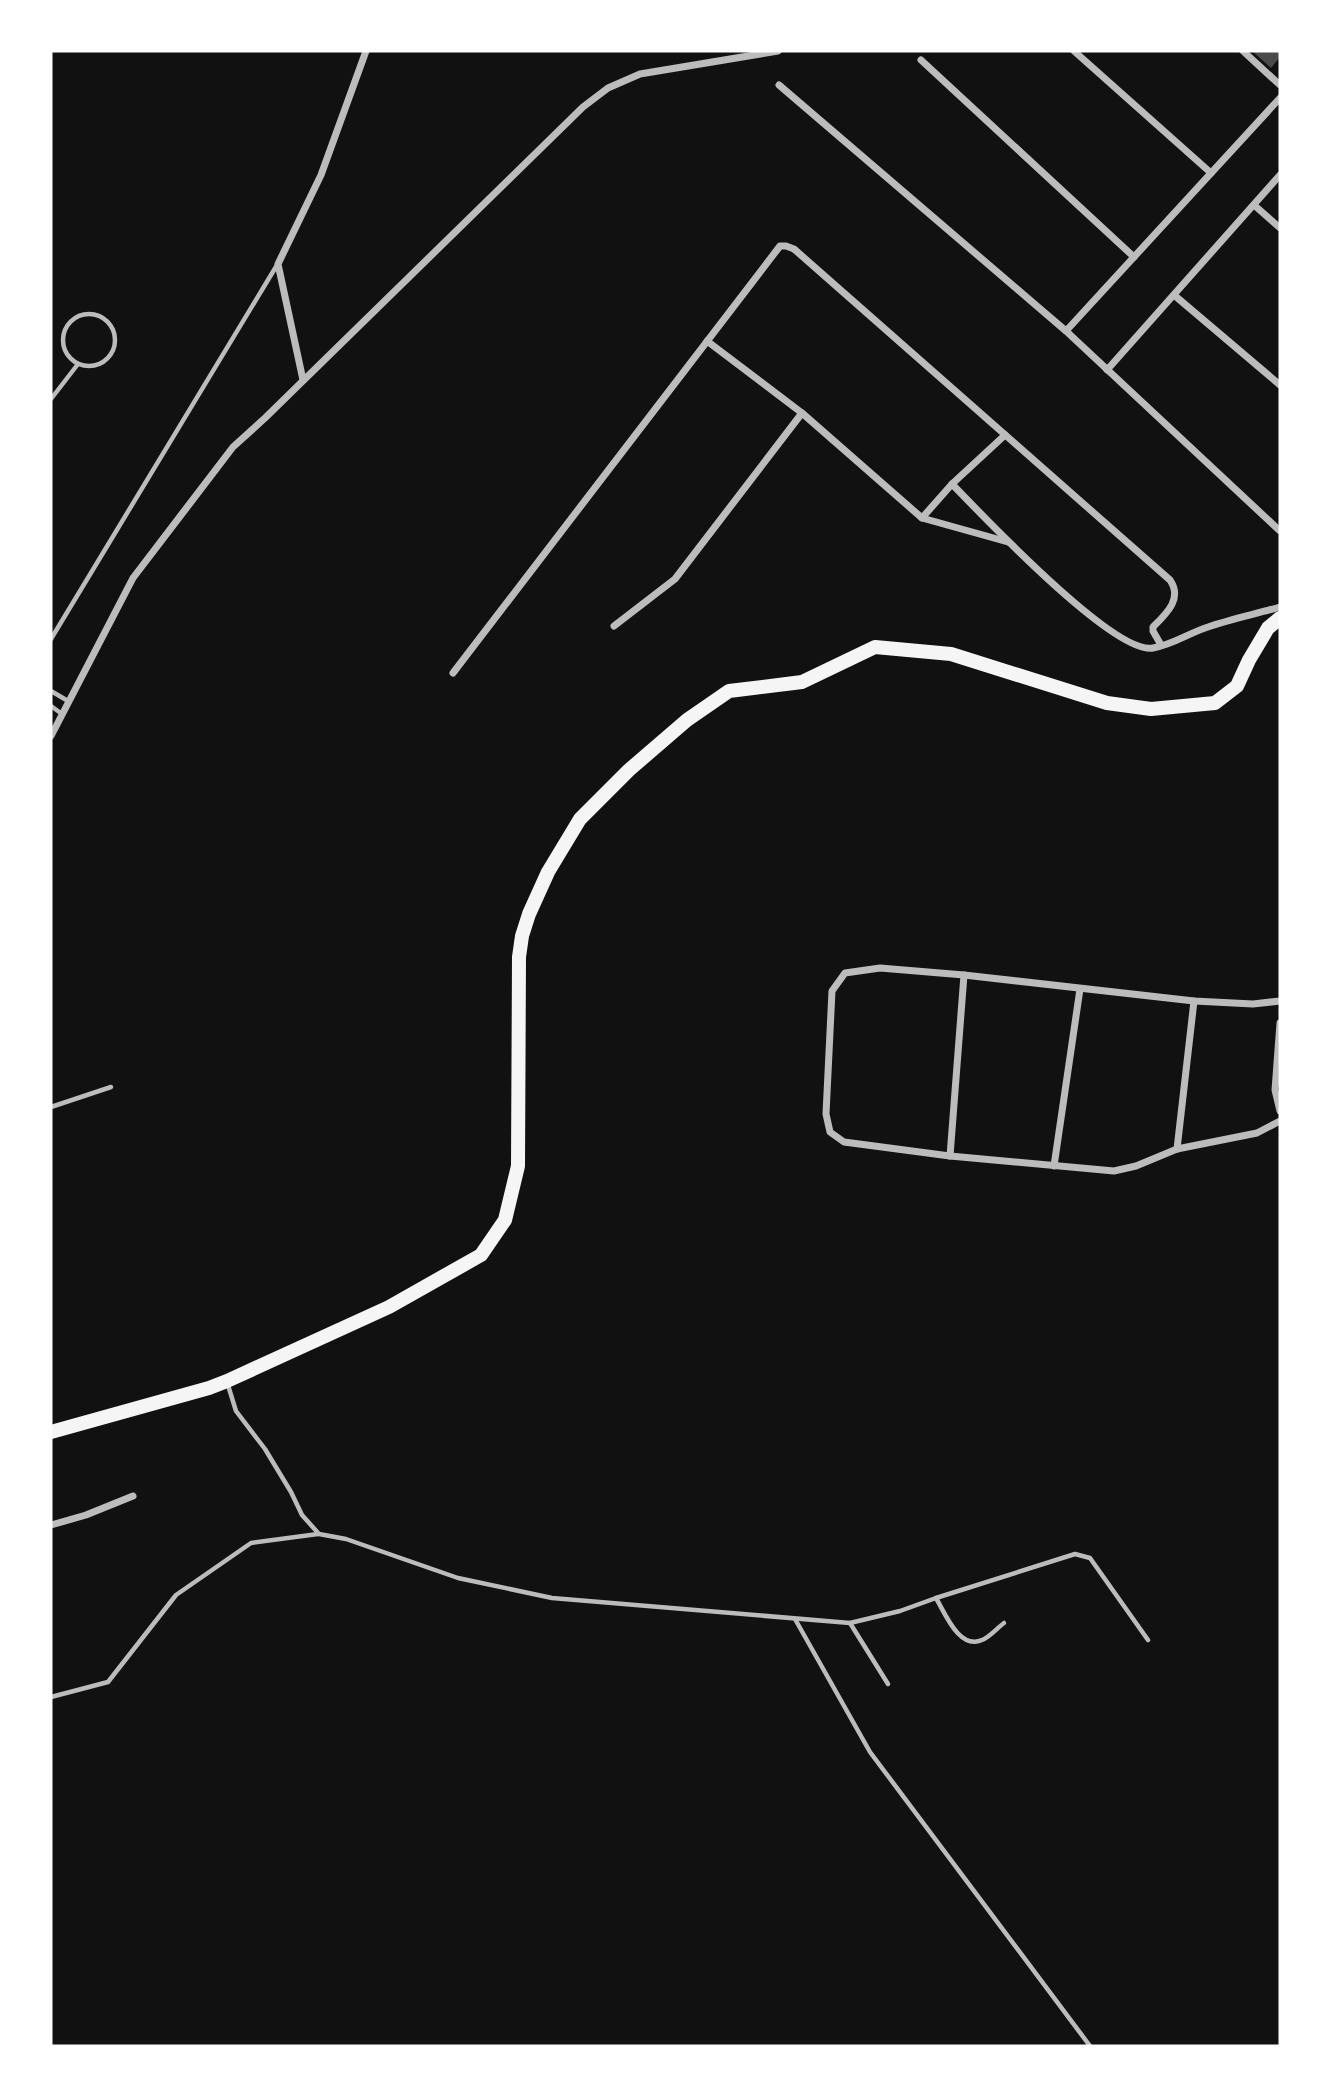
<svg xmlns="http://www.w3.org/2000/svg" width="1331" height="2097" viewBox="0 0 1331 2097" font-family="'Titillium Web',sans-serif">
<rect width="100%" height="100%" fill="#111"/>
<polygon fill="#4a4a4a" points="1252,51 1280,51 1280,57 1271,68"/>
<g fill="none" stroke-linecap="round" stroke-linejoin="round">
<g stroke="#bcbcbc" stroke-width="4.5">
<circle cx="89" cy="340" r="26"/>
<polyline points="51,399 78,364"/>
<polyline points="51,639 277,265"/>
<polyline points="51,691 68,701"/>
<polyline points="51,706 62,714"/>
<polyline points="51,1107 111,1087"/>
<polyline points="227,1382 236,1411 265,1449 291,1492 302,1515 319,1534 346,1539 458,1578 552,1598 850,1623 900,1611 936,1598 1075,1554 1090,1558 1148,1640"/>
<path d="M936,1598c9,15 23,52 46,42 8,-3 15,-12 22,-17"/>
<polyline points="795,1619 870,1752 1090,2046"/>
<polyline points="850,1623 888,1684"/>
<polyline points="51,1697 108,1682 176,1595 251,1543 318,1534"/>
</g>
<g stroke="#bcbcbc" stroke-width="7">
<polyline points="1074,51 1211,173"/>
<polyline points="1243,51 1280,85"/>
<polyline points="921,60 1134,257"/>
<polyline points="779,85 1066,331 1280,531"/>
<polyline points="1254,205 1280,228"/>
<polyline points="1174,295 1280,385"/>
<polyline points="1066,331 1280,98"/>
<polyline points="707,341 802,413 922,518 1008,542"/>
<polyline points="1107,370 1280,175"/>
<polyline points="303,380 278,264 321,175 366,51"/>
<path d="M952,484c30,31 162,171 201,164 19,-3 36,-15 55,-21 23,-8 48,-13 72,-20"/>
<polyline points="922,518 952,484 1005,435"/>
<polyline points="614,626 675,579 802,413"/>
<path d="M453,673l327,-427h6l8,3 376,331c13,19 -4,34 -17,47v4l8,14"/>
<polyline points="51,736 133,578 233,447 265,418 583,107 608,88 640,74 778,51"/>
<polyline points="1280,1001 1253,1004 1194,1001 964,975 880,968 845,973 832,991 826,1114 830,1132 844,1142 950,1156 1114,1171 1136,1166 1177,1149 1257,1133 1280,1121"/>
<polyline points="1280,1023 1275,1090 1280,1111"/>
<polyline points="1177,1149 1194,1001"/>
<polyline points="950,1156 964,975"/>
<polyline points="1054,1166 1080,989"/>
<polyline points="51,1525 86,1515 133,1496"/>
</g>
<polyline stroke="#f5f5f5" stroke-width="14" points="51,1432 209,1388 227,1381 389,1307 481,1255 505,1220 518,1166 519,957 522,936 529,914 548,872 580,819 629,770 687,720 729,691 802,682 875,647 951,654 1107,703 1151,709 1215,703 1237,686 1249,660 1268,628 1280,618"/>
</g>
<rect width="1331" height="2097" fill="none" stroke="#ffffff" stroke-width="105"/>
</svg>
